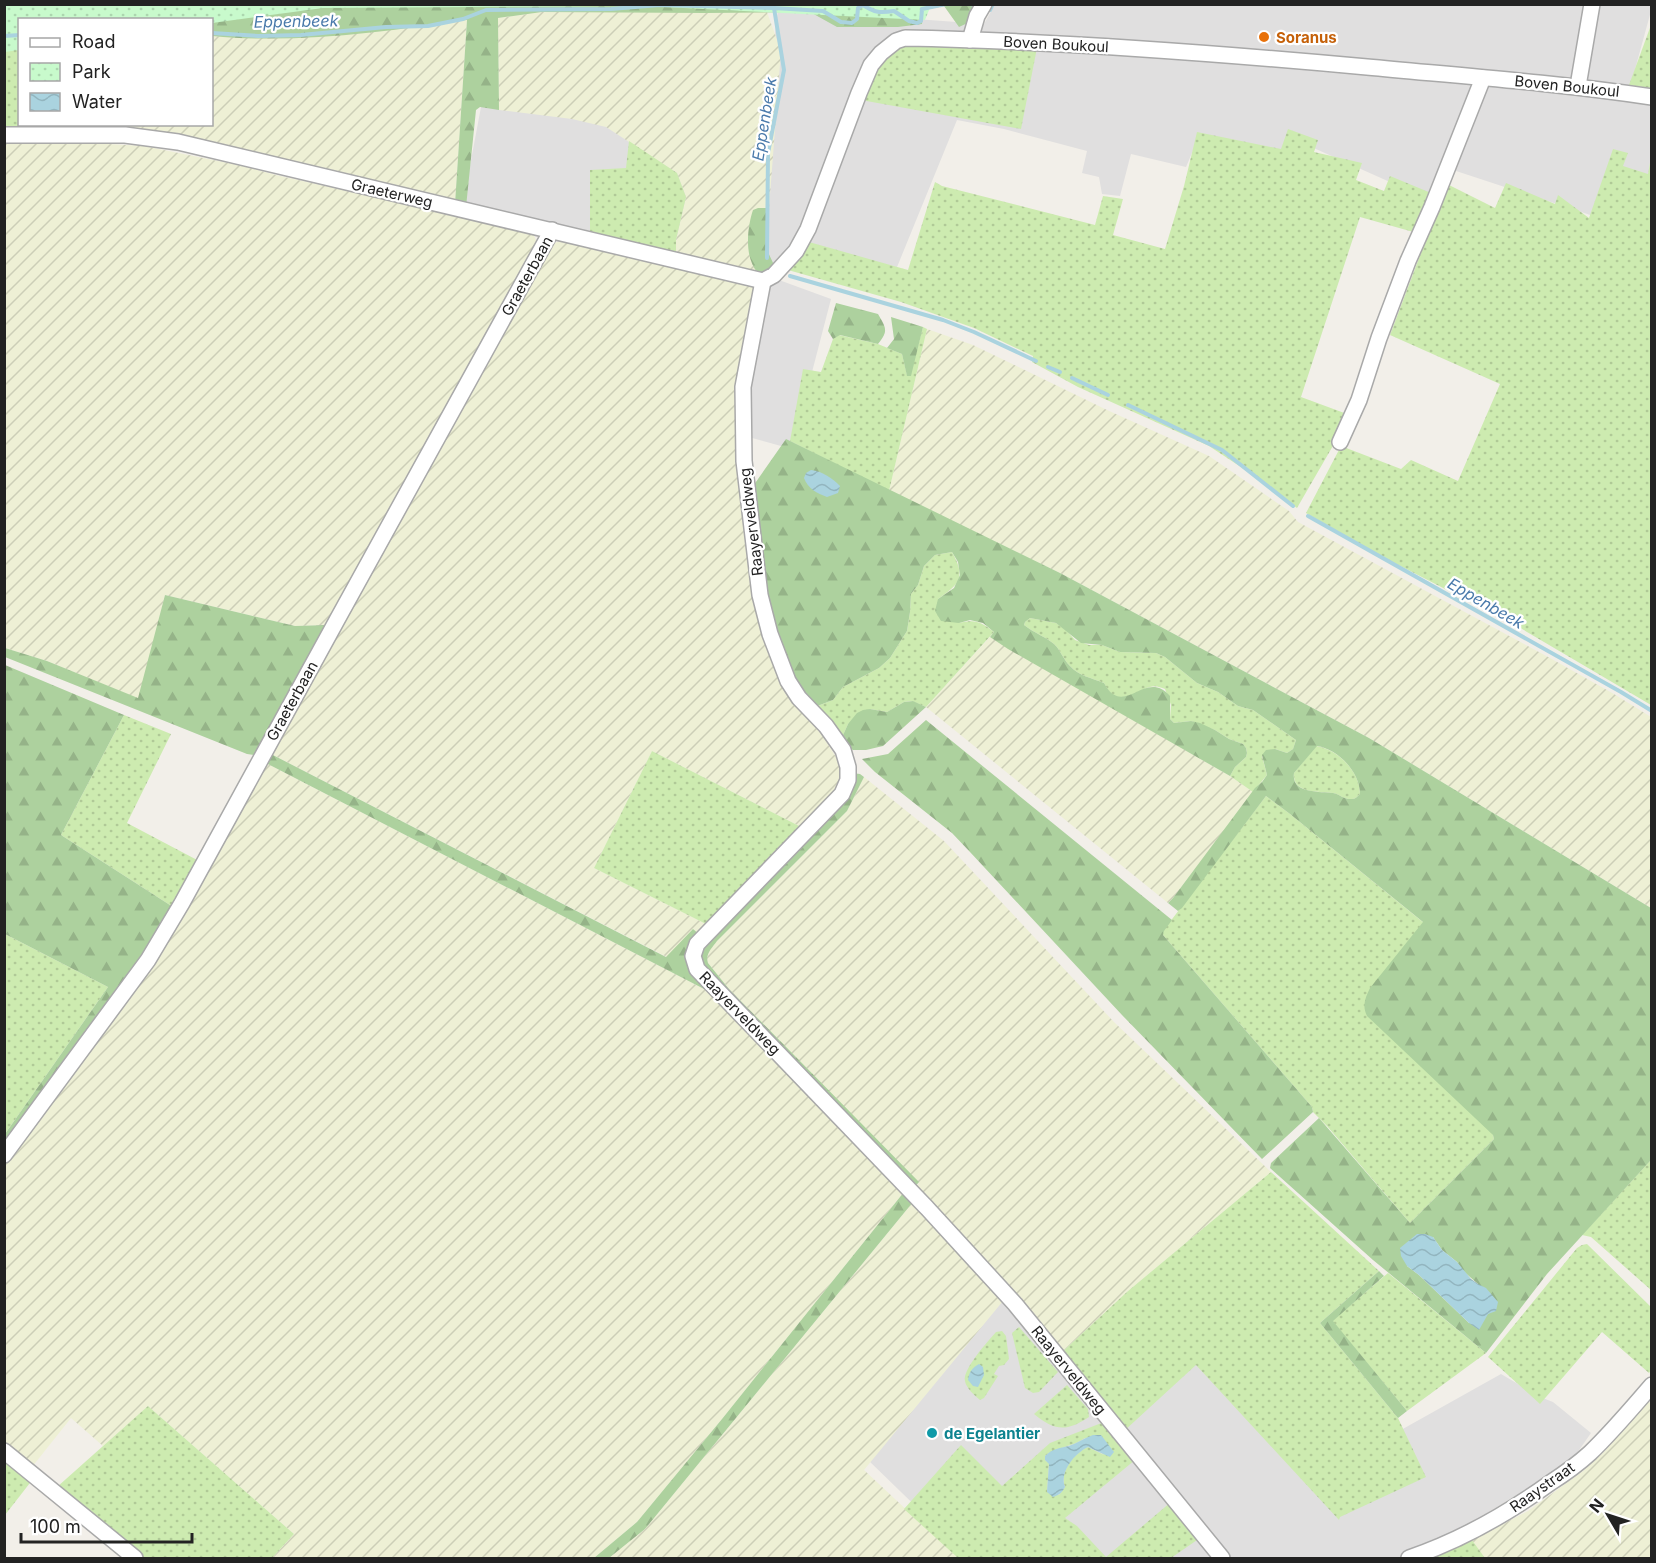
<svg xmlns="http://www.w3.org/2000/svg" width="1656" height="1563" viewBox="0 0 1656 1563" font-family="Inter,sans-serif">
<defs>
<pattern id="farmland-furrows" width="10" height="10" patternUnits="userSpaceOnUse" patternTransform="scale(1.5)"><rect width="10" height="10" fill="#eef0d5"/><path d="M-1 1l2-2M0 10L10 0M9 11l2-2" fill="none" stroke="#ccceb7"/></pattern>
<pattern id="grass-dots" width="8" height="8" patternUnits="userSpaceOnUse" patternTransform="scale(1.5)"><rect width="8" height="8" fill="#cdebb0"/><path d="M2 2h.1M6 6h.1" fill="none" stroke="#b0c997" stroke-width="1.8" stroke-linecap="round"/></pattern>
<pattern id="forest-firs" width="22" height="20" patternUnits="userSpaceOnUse" patternTransform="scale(1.5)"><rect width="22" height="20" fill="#add19e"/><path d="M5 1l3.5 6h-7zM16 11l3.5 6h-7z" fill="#95b388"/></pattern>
<pattern id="park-dots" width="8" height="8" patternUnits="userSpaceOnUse" patternTransform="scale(1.5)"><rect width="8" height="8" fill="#c8facc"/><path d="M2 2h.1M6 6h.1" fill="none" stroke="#acd6af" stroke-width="1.8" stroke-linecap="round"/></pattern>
<pattern id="water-waves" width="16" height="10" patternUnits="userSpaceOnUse" patternTransform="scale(1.5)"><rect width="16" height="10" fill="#aad3df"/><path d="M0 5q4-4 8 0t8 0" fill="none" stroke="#92b5bf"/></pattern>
</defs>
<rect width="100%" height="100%" fill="#f2efe9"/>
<g fill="#e0dfdf">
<polygon points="995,4 1651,5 1651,11 1631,84 1651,93 1651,157 1639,231 1450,169 1437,203 1289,137 1281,154 1200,134 1186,167 1131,154 1120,196 1102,194 1099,177 1082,173 1087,151 1004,129 957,120 895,272 808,243 779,280 831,299 792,449 745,436 762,277 462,208 481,107 765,110 778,9 984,24"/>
<polygon points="1013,1280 1192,1352 1317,1477 1501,1374 1540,1397 1553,1402 1591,1433 1570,1463 1412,1558 969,1558 866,1458"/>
</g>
<g fill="url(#farmland-furrows)">
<polygon points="542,12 767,12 781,51 769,208 758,208 758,273 676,255 676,240 686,197 677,173 606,127 572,119 499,110 498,18"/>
<polygon points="467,20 455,204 124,133 125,125 212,124 212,36 250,38 303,38 417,27"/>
<polygon points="54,141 144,146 243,166 276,175 533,233 538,245 328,625 295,626 165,595 139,699 47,661 5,648 5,143"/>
<polygon points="566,239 748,283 754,287 757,293 738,406 786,691 822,735 836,757 839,765 840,775 839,785 830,801 805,829 652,751 594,868 708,925 700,935 693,930 667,957 269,753 552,244"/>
<polygon points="927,329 973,345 1107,410 1209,456 1289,511 1298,522 1550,658 1614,694 1651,717 1651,908 1369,738 1060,573 889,491"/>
<polygon points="990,637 1230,776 1253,792 1173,898 1168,903 926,707"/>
<polygon points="264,762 706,990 904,1192 722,1419 637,1522 594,1558 272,1558 294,1534 148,1406 103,1446 71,1418 32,1467 5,1447 5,1165 97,1038"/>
<polygon points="864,777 944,841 1114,1022 1271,1172 1128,1291 1060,1354 913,1189 919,1183 729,989 708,963 707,958 709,951 717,941 847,811"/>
<polygon points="913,1202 1003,1301 864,1470 958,1558 609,1558 645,1529"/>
<polygon points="1648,1401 1651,1404 1651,1558 1485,1558 1472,1540 1528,1511 1583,1471 1605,1451"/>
</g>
<g fill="url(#grass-dots)" fill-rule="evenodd">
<polygon points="1651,25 1651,88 1629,85"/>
<polygon points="19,33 20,124 125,125 124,133 5,131 5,34"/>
<polygon points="905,44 1037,48 1021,129 861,100 875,67"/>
<polygon points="1288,129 1318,140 1314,152 1362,163 1356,180 1384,191 1390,176 1431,193 1417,233 1360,217 1301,397 1347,414 1334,444 1297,508 1262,481 1209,446 1078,387 1032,362 1033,356 974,328 901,302 788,270 809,242 908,270 935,182 942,186 1095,225 1103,196 1123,199 1113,235 1165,249 1184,186 1197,132 1281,149"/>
<polygon points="629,141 677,173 686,197 676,240 676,255 590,232 590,170 626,168"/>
<polygon points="1613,149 1628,153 1623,166 1648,174 1651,157 1651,705 1517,626 1379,555 1306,513 1341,446 1401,469 1411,460 1458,481 1500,384 1390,335 1447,184 1495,208 1506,183 1555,204 1558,195 1589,218"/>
<polygon points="923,327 927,329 889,491 790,441 803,369 821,372 833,339 839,335 878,344 902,354 907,375 910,376"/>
<path d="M952,552c14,25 8,32 -14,47l21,24c17,-4 22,-1 35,9l-68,75 -14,-6 -8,1 -17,10 -17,-3 -22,15 -8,18 -28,-34 21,-8 10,-13 36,-19 11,-10 17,-27 3,-19 1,-18 7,-9 6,-19 11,-11z"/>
<path d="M1030,618l26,5 9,6 10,11 14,5h13l18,7 36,1 9,4 32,26 21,9 20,14 15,4 43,30 -3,9 -6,4 -12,-4 -13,7 5,19 -14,17 -23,-16 5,-9 11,-10 1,-4 -1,-5 -3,-4 -14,-5 -14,-9 -24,-9 -17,2 -4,-4 1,-14 -6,-16c-5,-2 -10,-4 -15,-2 -5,1 -9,4 -13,6 -17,7 -25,6 -33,-10 -12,-5 -25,-7 -34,-17 -6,-6 -9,-14 -14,-20 -9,-9 -22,-13 -32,-21l1,-3z"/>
<polygon points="124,715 171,734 127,823 199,861 173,907 61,835"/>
<path d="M1316,746c22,3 44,26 44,48 -3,3 -5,5 -8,5 -7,1 -13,-5 -19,-6 -14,-2 -41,1 -39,-20z"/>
<polygon points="652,751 805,829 708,925 594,868"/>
<polygon points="1266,796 1290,814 1424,923 1420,926 1493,1135 1494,1139 1410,1223 1327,1126 1313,1112 1312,1107 1163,935 1163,931"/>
<polygon points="5,934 108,987 5,1134"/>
<polygon points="1651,1160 1651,1290 1591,1237 1582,1235"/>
<polygon points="1271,1172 1379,1271 1320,1323 1398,1418 1426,1477 1340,1517 1339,1520 1196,1365 1124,1431 1060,1354 1128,1291"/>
<polygon points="1587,1244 1651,1307 1651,1370 1649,1373 1602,1332 1540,1404 1488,1357 1577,1248 1582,1245"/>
<polygon points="1388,1273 1486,1353 1407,1411 1332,1321"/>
<polygon points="1019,1327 1058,1372 1039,1392 1033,1393 1025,1388 1012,1333"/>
<path d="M1002,1331l4,5 3,23 -5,6 -5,1 -5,8 4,2 -14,22 -4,2c-5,-4 -14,-12 -15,-19 -3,-11 23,-40 31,-49z"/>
<path d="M1067,1385l21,24 1,8c-23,15 -34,14 -55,-3z"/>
<polygon points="148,1406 294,1534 272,1558 143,1558 57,1487"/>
<path d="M1104,1422l31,38 -70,58 12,8 29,31 65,-55 29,36 -29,20h-213l-54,-49 57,-64 41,41 48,-43zM1085,1438l19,17 -16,-8c-14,6 -29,25 -23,40l-6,8 -12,-3 2,-29 -4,-3v-4c8,-7 15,-7 25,-11 5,-1 10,-4 15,-7z"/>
<polygon points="5,1457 33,1479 5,1515"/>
<polygon points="1472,1540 1485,1558 1428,1558"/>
</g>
<g fill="url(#forest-firs)" fill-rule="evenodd">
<path d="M5,4l975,1 -8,16 -13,6 -15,-21 -21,4 -1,14 -24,3h-61l-27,-15 -105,1 -163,-1 -44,6 1,92 -19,-3 -4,3 -10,97 -11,-3 12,-184c-84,12 -171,24 -255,16v-16h-192z"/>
<path d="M758,208h11l-2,42 7,15 -4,5 -12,3c-14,-15 -11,-45 -5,-63z"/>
<path d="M836,303l42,11c8,14 11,17 0,30l-38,-9 -7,4 -5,-8z"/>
<polygon points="891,317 923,327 911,376 907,376 902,354 887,348 894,339"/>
<path d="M786,439l274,134 309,165 282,170v252l-104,114 -61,79 -113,-93 -103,-92 1,-5 48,-45 91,105 84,-84 -1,-4 -126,-119c-5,-10 -2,-18 3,-28l53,-66 -133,-108 -24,-18 -84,112 -4,3 -10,-8 5,-5 82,-110 7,-6 5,-7 -5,-20 4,-5 9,-1 12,4 6,-4 3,-9 -43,-30 -15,-4 -20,-14 -21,-9 -32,-26 -9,-4 -36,-1 -18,-7 -21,-2 -25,-20 -26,-5 -5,4 -1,3c10,8 23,12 32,21 5,6 8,14 14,20 9,10 22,12 34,17 20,37 41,-16 66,13v23l4,4 17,-2 9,2 15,7 14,9 14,5 3,4 1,5 -1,4 -11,10 -5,9 -222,-127 -18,-12 4,-5 -11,-9 -13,-3 -11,3 -18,-2 -6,-10 3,-12 16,-11 6,-13 -2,-13 -6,-10 -17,3 -11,11 -6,19 -7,9 -1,18 -3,19 -17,27 -11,10 -36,19 -10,13 -21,8 -13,-15 -35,-91 -13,-113zM1317,746c21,3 43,26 43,48 -3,3 -5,5 -8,5 -7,1 -13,-5 -19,-6 -13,-2 -42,1 -39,-20zM1433,1237l9,13 15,12 5,8 16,14 -9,39 -50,-48 -12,-9z"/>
<polygon points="165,595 295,626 328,625 261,749 254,755 247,754 5,657 5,648 47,661 138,698"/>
<polygon points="5,665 124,715 61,835 173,907 139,962 5,1151 5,1134 108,987 5,934"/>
<polygon points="913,701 926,707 883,746 866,750 853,750 840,742 848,724 857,713 863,710 870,709 887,712 904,702"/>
<polygon points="926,720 1172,920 1164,931 1163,935 1312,1107 1313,1112 1262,1159 1122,1015 970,852 952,833 875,772 862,759 888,754"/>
<path d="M269,753l397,204 27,-28 7,6c-17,32 -16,27 6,55l-442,-228z"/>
<path d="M852,773l8,1 4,3 -17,34 -130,130c-5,7 -12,13 -9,22l21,26 190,193 -6,7 -215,-229 12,-26z"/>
<polygon points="904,1192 913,1202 645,1529 609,1558 594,1558 637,1522 722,1419"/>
<polygon points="1379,1271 1384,1276 1333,1321 1407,1411 1398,1418 1320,1323"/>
</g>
<polygon fill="url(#park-dots)" points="4,5 5,4 931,5 925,20 643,6 323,8 212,23 212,20 20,20 19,50 5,52"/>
<g fill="url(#water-waves)">
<path d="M811,470c11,1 21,8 29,16l-2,7 -11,4c-10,-4 -19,-8 -23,-19l2,-5z"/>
<polygon points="1417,1234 1425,1234 1433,1237 1442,1250 1457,1262 1471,1279 1478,1284 1486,1288 1498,1302 1496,1311 1488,1314 1479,1330 1469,1323 1419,1275 1407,1266 1401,1256 1400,1248"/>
<path d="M979,1364l4,3 1,8 -6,12 -5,-1 -5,-6c1,-8 4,-12 11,-16z"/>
<path d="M1093,1435h8l13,17 -4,5 -22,-10c-13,6 -29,25 -23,40 -3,6 -6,8 -12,10l-6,-5 2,-28 -4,-4v-4c7,-7 14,-8 24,-10 8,-3 16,-8 24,-11z"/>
</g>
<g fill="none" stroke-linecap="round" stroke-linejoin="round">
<g stroke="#aad3df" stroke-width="4">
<polyline points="969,4 977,5"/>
<path d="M774,8l49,3 18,11 11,1 5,-4 1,-11 5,-3c12,8 17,8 31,6l15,10 8,2 4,-2 1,-12 24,-5"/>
<polyline points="990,10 993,4"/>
<polyline points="212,33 258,36 301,35 386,27 428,26 463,19 486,10 611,9 660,5 774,8 784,70 768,153 767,258"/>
<polyline points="4,36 20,35"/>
<polyline points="790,276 943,320 974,332 1036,361"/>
<polyline points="1048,367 1060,372"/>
<polyline points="1072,378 1108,395"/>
<polyline points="1128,405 1222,450 1293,506"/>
<polyline points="1308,516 1621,692 1652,711"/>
</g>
<g stroke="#a9a9a9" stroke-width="18">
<g id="minor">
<polyline points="970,40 977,16 984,4"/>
<polyline points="1578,86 1592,4"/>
<path d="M4,135h121l53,7 585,139 11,-6 22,-24 12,-22 51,-136 12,-28 10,-12 15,-12 9,-3c155,3 309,15 462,29 95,9 190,16 285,30"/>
<polyline points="763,281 743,387 744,461 760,595 770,634 788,681 799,698 826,726 843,750 848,767 848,780 842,794 697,944 693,956 697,969 927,1208 1015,1304 1222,1558"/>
<polyline points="1340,442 1359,400 1379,338 1408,261 1432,207 1483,78"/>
<polyline points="4,1155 148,960 182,903 337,620 552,230"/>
<polyline points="4,1451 135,1558"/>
<path d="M1409,1558c50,-17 98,-44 141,-75 14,-9 28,-19 40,-30 22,-21 42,-45 62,-68"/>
</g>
</g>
<use href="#minor" stroke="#fff" stroke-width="15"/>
</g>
<circle fill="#e8710a" stroke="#fff" stroke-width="2" cx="1264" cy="37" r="6"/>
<circle fill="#0f9aa8" stroke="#fff" stroke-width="2" cx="932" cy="1433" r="6"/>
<g text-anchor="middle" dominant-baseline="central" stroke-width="4.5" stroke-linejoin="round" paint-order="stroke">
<g font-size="15" font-weight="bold" fill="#c56008" stroke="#fff" text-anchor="start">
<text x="1276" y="37">Soranus</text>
</g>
<g font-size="15" fill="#222" stroke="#fff">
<text transform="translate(1056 44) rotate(3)">Boven Boukoul</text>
<text transform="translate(1567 86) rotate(6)">Boven Boukoul</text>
<text transform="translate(392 193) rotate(13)">Graeterweg</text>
<text transform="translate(527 276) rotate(-61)">Graeterbaan</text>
<text transform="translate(751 522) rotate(-97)">Raayerveldweg</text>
<text transform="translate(292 701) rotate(-61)">Graeterbaan</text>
<text transform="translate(740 1013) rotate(46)">Raayerveldweg</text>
<text transform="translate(1069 1370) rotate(51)">Raayerveldweg</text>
<text transform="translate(1542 1487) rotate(-35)">Raaystraat</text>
</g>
<g font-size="15" font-weight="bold" fill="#0d838f" stroke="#fff" text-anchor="start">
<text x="944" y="1433">de Egelantier</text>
</g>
<g font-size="16" font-style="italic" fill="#4a7aab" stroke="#fff">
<text transform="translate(296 21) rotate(-1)">Eppenbeek</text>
<text transform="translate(764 119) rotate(-81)">Eppenbeek</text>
<text transform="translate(1486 603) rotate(30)">Eppenbeek</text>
</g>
</g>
<rect width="1656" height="1563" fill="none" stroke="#222222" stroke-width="12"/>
<rect x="18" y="18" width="195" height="108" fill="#ffffff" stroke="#a7a7a7" stroke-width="1.5"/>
<rect x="30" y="38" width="30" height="9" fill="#ffffff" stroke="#a7a7a7" stroke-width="1.5"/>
<text x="72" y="48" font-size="18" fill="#222222">Road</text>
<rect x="30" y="63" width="30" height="18" fill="url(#park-dots)" stroke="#a7a7a7" stroke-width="1.5"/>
<text x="72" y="78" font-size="18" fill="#222222">Park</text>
<rect x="30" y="93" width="30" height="18" fill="url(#water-waves)" stroke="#a7a7a7" stroke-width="1.5"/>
<text x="72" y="108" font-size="18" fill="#222222">Water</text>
<g transform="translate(1608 1515) rotate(309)" stroke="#ffffff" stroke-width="4.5" paint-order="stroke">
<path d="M0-4.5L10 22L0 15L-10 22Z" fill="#222222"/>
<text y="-9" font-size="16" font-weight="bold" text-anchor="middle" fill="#222222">N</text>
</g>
<path d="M21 1533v9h171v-9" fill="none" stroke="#222222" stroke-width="3"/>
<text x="30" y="1533" font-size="18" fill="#222222" stroke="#ffffff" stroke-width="4.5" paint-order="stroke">100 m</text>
</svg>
